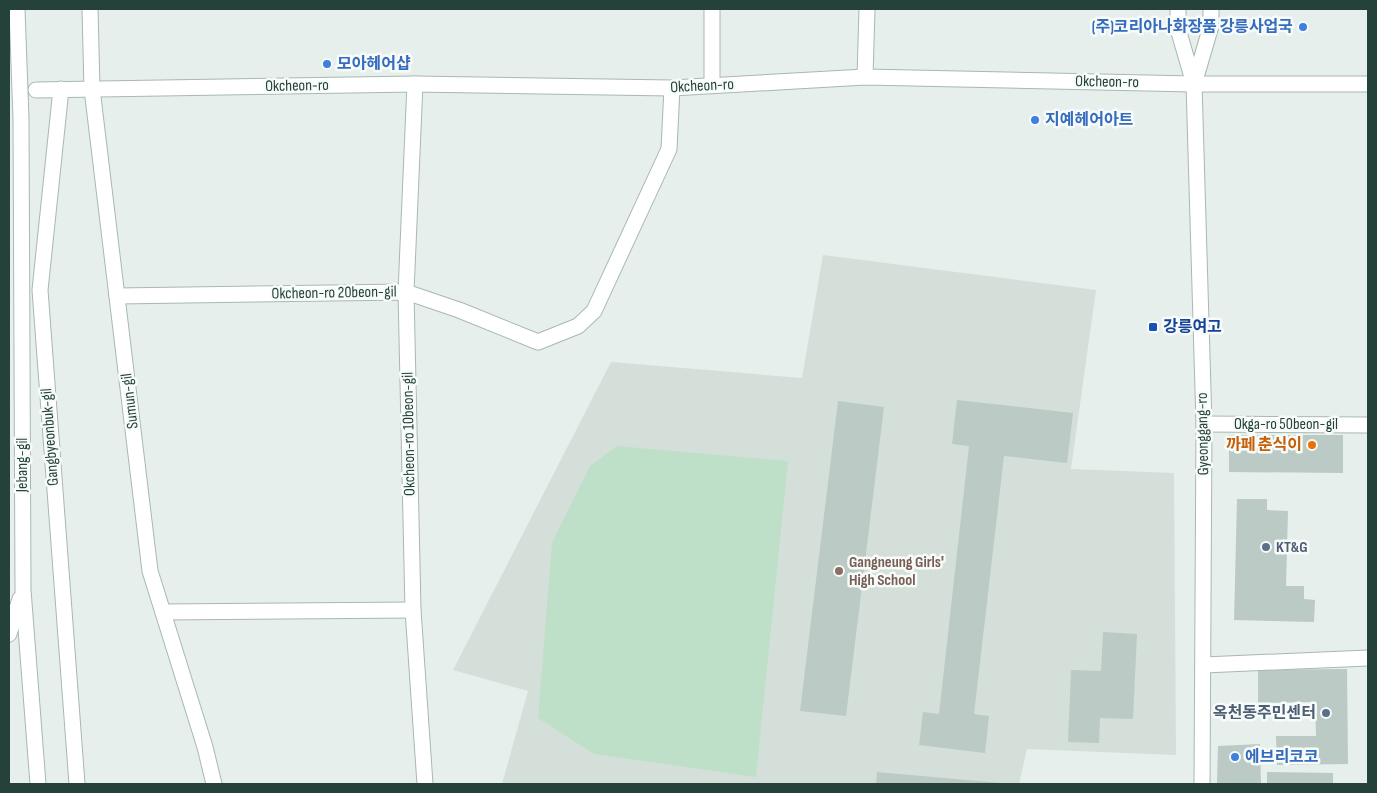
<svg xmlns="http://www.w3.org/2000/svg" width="1377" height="793" viewBox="0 0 1377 793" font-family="'Sofia Sans Condensed','Noto Sans KR',sans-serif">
<rect width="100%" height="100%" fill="#e6efeb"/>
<polygon fill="#d4dfda" points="823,255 1096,290 1071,469 1174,473 1176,755 1027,749 1019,784 502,784 528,691 453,670 611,362 802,378"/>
<polygon fill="#bfe0c8" points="617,446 788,461 756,777 594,754 538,718 552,543 590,466"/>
<g fill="#bbcac4">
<polygon points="957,400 1073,413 1067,463 1004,456 974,714 989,716 985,753 919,745 923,712 939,714 969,446 952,444"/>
<polygon points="838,401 884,407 846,716 800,711"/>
<polygon points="1229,435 1343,435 1343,473 1229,472"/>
<polygon points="1237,499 1267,499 1267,510 1288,511 1286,586 1304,586 1304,599 1315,600 1314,622 1234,620"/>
<polygon points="1103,632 1137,634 1133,719 1100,718 1099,743 1068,742 1071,670 1101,671"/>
<polygon points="1347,669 1348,764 1277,765 1276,736 1316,736 1315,702 1258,703 1258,670"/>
<polygon points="1260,744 1261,784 1217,784 1218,746"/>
<polygon points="877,772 1001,783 1001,784 876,784"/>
<polygon points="1267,772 1333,773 1333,784 1267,784"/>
</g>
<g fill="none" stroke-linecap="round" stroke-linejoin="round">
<g stroke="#a8b8b2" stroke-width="17">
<g id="minor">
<polyline points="17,9 21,119 23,590 38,784"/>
<polyline points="90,9 92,89 150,571 205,747 214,784"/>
<polyline points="1178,9 1178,29 1194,84 1204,424 1202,784"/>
<polyline points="865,77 867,9"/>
<polyline points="415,84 406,292 413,610 425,784"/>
<polyline points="1194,84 1211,26 1211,9"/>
<polyline points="712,85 712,9"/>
<polyline points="61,89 40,290 77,784"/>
<polyline points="36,90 415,84 672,88 865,77 1194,84 1368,84"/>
<polyline points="117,296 406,292 459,310 538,342 578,326 594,311 669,149 672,88"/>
<polyline points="1204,424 1368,425"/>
<polyline points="163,612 413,610"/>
<polyline points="9,634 20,599"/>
<polyline points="1204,665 1368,658"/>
</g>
</g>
<use href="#minor" stroke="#fff" stroke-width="15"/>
</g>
<g fill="#3f7fe0" stroke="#f7fbf9" stroke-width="2">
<circle cx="1303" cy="27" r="5"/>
<circle cx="327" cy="64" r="5"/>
<circle cx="1035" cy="120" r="5"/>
<circle cx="1235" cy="757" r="5"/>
</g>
<rect fill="#1a4fb4" stroke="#f7fbf9" stroke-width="2" x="1148" y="322" width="10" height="10" rx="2.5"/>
<circle fill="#e8710a" stroke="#f7fbf9" stroke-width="2" cx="1312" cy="445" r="5"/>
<g fill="#5c6f8a" stroke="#f7fbf9" stroke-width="2">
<circle cx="1266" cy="547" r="5"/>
<circle cx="1326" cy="713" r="5"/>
</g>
<circle fill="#8d6e63" stroke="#f7fbf9" stroke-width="2" cx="839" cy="571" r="5"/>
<g text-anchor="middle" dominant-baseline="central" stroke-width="5" stroke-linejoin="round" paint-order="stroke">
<g font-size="16" font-weight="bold" fill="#366cbe" stroke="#f7fbf9" text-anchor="start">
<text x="1293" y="27" text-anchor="end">(주)코리아나화장품 강릉사업국</text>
<text x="337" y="64">모아헤어샵</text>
<text x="1045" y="120">지예헤어아트</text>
<text x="1245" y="757">에브리코코</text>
</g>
<g font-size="16" fill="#24423a" stroke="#f7fbf9">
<text transform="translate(1107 82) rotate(1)">Okcheon-ro</text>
<text transform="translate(297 86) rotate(-1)">Okcheon-ro</text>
<text transform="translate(702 86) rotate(-3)">Okcheon-ro</text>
<text transform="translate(334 293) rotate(-1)">Okcheon-ro 20beon-gil</text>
<text transform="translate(130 401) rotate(-97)">Sumun-gil</text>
<text x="1286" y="424">Okga-ro 50beon-gil</text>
<text transform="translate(409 434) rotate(-91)">Okcheon-ro 10beon-gil</text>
<text transform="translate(1203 434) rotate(-91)">Gyeonggang-ro</text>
<text transform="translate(50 437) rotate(-94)">Gangbyeonbuk-gil</text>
<text transform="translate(22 465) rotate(-90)">Jebang-gil</text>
</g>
<g font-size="16" font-weight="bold" fill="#164399" stroke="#f7fbf9" text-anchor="start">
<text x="1163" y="327">강릉여고</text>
</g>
<g font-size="16" font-weight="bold" fill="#c56008" stroke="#f7fbf9" text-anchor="end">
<text x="1302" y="445">까페 춘식이</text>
</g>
<g font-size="16" font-weight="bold" fill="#4e5e75" stroke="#f7fbf9" text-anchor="start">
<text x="1276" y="547">KT&amp;G</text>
<text x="1316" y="713" text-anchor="end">옥천동주민센터</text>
</g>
<g font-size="16" font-weight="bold" fill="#785e54" stroke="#f7fbf9" text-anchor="start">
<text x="849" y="562">Gangneung Girls'<tspan x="849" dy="18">High School</tspan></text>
</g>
</g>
<rect width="1377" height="793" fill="none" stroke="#24423a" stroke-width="20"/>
</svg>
